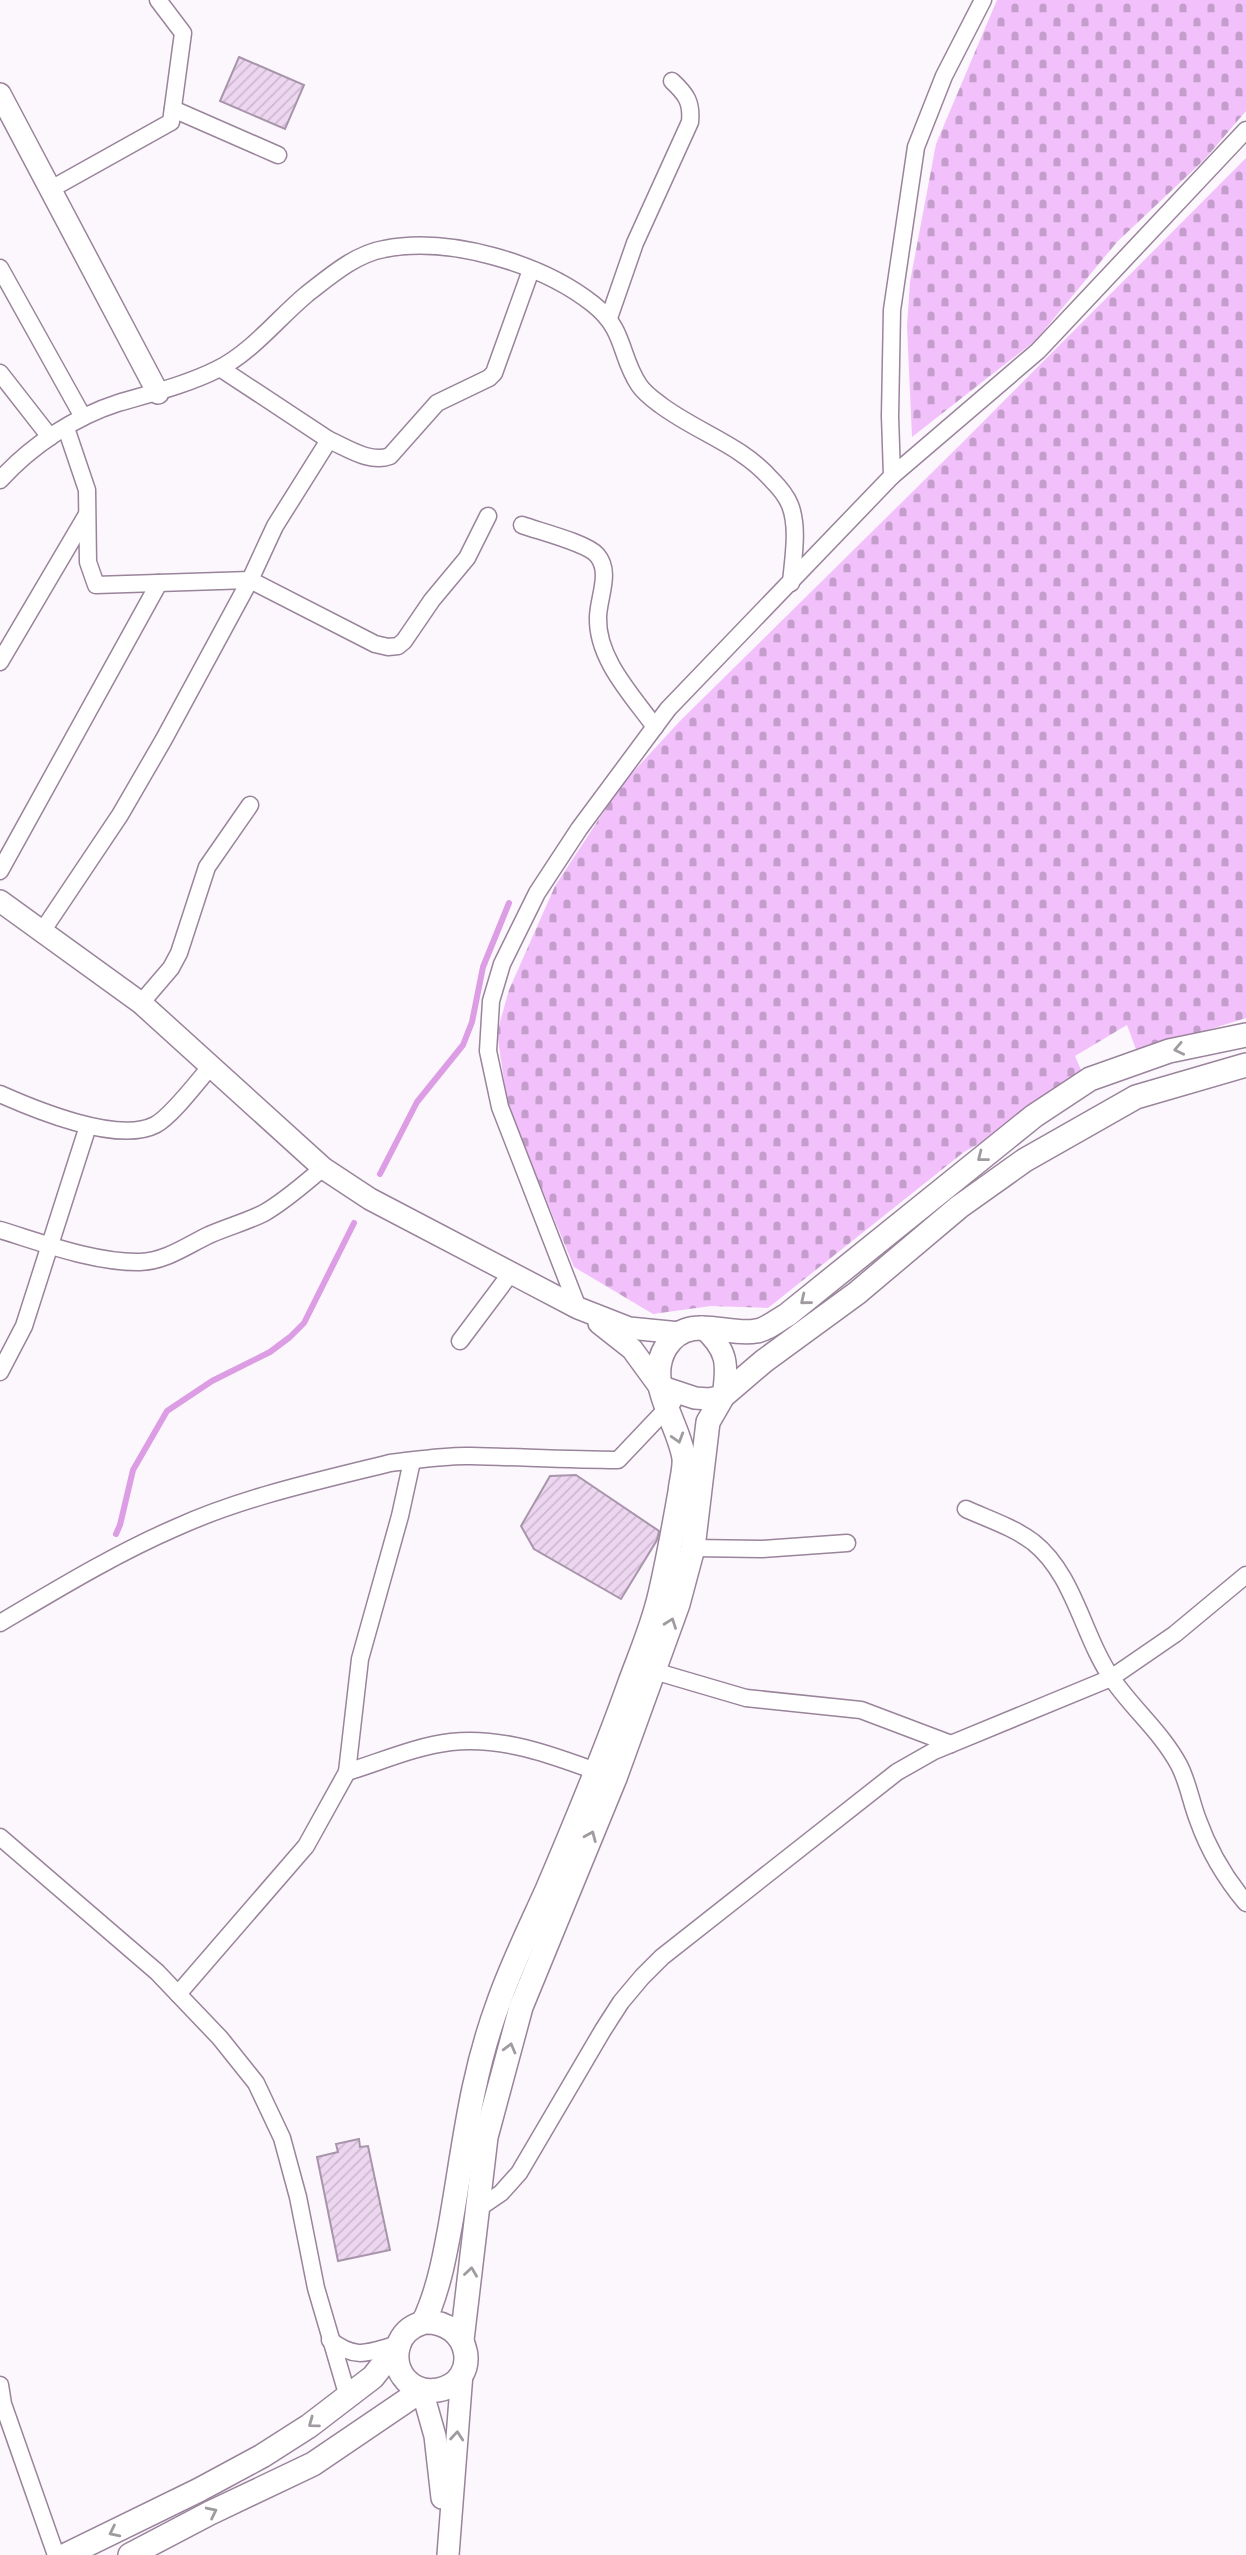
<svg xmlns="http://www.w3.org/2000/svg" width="1246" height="2555" viewBox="0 0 1246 2555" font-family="'Archivo Narrow',sans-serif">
<defs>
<pattern id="cemetery-stones" width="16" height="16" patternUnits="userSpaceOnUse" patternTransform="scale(1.75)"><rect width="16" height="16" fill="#f2c0fa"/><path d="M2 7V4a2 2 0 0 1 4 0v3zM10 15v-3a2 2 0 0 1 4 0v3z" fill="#c59dcc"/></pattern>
<pattern id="building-hatch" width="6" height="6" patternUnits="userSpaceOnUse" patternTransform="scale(1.75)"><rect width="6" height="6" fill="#edd7f0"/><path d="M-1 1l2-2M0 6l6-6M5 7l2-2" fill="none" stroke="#ccb9cf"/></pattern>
</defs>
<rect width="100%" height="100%" fill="#fcf7fd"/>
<g fill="url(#cemetery-stones)">
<polygon points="997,0 1246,0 1246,111 1204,160 1117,242 1036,340 912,437 907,326 910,282 936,144"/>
<polygon points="1246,158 1246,1018 1137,1052 1127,1025 1075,1056 1087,1084 964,1152 768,1308 711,1306 653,1314 574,1267 508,1107 497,1033 509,990 555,886 622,784 680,721 960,445"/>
</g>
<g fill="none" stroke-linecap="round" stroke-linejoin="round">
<g stroke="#dc9de5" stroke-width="6">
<polyline points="380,1174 417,1102 463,1045 472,1022 483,967 509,903"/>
<polyline points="116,1534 120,1525 133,1470 167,1411 212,1381 270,1352 290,1337 304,1323 354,1223"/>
</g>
</g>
<g fill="url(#building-hatch)" stroke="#a894ab" stroke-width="2">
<polygon points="239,57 304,85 285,129 220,101"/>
<polygon points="576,1475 659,1531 657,1540 621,1599 534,1549 521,1526 550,1476"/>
<polygon points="359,2139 360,2147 368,2146 390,2250 338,2261 317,2157 338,2152 336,2144"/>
</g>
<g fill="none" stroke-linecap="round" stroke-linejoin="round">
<g stroke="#99849b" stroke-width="19">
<g id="minor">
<polyline points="173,109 278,155"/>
<polyline points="51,189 171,122 183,33 158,0"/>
<polyline points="0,268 83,417"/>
<path d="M609,318l26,-75 55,-121c2,-20 -4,-28 -18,-41"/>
<polyline points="0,373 50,437"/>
<polyline points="66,428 87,490 88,562 96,585 250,580 375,644 388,647 398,646 404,641 432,600 467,558 488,516"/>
<path d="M329,440c17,7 41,24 61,16l47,-53 52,-25 5,-5 37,-103"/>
<polyline points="892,476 1038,351 1246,130"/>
<path d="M0,480c31,-34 74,-63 118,-77 34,-10 68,-18 100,-34 34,-17 60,-51 89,-75 22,-17 48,-40 77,-45 65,-13 157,14 209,55 33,26 26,51 46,81 6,9 15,15 23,21 37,27 79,39 109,73 7,7 15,16 19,26 9,23 3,54 1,78"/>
<path d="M522,525c16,6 65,18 75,30 15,17 1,43 1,63 -1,41 34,77 57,109"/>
<polyline points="0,662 86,516"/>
<polyline points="0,871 159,583"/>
<polyline points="43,930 120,815 164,739 250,580 275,526 329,440 220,368"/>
<polyline points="141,1003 171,968 179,953 207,867 250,805"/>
<path d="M0,1094c36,16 118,50 155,31 16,-8 43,-44 56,-59"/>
<path d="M0,1230c43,13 95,33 140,32 26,-1 46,-16 69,-27 18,-8 37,-13 55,-22 21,-12 40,-29 59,-45"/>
<polyline points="578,1308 500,1107 488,1051 491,1001 502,964 537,893 579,829 668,709 892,476 890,416 892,310 916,147 944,76 983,0"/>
<polyline points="460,1341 511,1273"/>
<polyline points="0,1372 24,1326 88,1126"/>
<path d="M966,1509c22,10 47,18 67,33 42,33 50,96 80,138 20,29 49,53 66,85 9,17 12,37 19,55 11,31 28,59 48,83"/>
<polyline points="693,1548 762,1549 847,1543"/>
<path d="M0,1623c56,-33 115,-69 175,-95 68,-31 143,-47 215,-65 27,-3 55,-8 81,-7 49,1 98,4 147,4l55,-58"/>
<polyline points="654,1671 746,1698 861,1710 951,1744"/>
<polyline points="347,1772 360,1659 400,1516 412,1461"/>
<polyline points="0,1837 157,1972 220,2038 256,2083 282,2138 298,2197 316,2288 348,2397"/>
<path d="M178,1994l128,-148 41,-74c33,-10 69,-26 104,-30 50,-6 101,13 147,30"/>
<polyline points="479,2208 501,2193 519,2173 603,2030 621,2002 642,1977 662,1957 897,1772 934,1751 1111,1678 1175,1634 1246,1575"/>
<path d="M330,2340c27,21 39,12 69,4"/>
<polyline points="0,2385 3,2404 56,2555"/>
</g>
</g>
<g stroke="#99849b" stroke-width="24">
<g id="tertiary">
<polyline points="0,94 158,393"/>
<polyline points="0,901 141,1003 323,1168 370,1199 578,1308 629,1328 680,1333"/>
<path d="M599,1323l33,26 27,37 36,12 14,1 14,-3c5,-32 5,-46 -21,-69"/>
<polyline points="422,2390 435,2436 442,2498"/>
<polyline points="448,2555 462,2373"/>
</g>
</g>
<g stroke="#99849b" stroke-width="26">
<g id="secondary">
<path d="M423,2322c49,-3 59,60 15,68 -12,2 -24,-1 -32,-10 -14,-15 -12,-42 7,-53 6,-4 8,-2 11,-7 3,-4 4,-9 6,-13 10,-26 15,-53 20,-80 14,-78 20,-147 48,-223 13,-38 32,-76 49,-114 29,-68 57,-135 82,-205 11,-30 24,-60 31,-91 8,-34 14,-68 20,-102 1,-11 5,-24 4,-34 -6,-37 -40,-76 -18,-111 22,-35 61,-10 90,-16 10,-1 22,-11 31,-16l247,-199 56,-37 79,-28 77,-16"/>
<polyline points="462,2340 486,2137 521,2007 615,1778 678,1604 693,1548 708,1422 723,1396 764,1361 857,1293 959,1207 1025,1160 1136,1097 1246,1065"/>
<polyline points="66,2555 199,2490 262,2456 309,2426 373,2377 399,2344"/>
<polyline points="130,2555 210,2513 313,2464 422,2390"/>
</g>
</g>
<use href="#minor" stroke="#fff" stroke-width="16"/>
<use href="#tertiary" stroke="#fff" stroke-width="21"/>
<use href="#secondary" stroke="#fff" stroke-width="23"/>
</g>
<defs><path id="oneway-chevron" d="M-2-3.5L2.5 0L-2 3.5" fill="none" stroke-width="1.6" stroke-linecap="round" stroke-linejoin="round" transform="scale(1.75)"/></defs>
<g stroke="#a09ba0">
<use href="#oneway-chevron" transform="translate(1179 1049) rotate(168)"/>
<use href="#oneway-chevron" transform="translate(982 1157) rotate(142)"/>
<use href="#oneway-chevron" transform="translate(805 1300) rotate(141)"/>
<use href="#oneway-chevron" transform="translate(678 1438) rotate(73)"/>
<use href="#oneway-chevron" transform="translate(671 1623) rotate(-70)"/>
<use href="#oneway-chevron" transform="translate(591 1836) rotate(-67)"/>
<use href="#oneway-chevron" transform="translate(510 2048) rotate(-75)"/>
<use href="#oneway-chevron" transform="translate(471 2272) rotate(-82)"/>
<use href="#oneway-chevron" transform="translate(313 2423) rotate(144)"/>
<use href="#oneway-chevron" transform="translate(457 2436) rotate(-85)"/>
<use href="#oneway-chevron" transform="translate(212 2512) rotate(-26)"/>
<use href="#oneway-chevron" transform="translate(114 2532) rotate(154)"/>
</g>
</svg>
